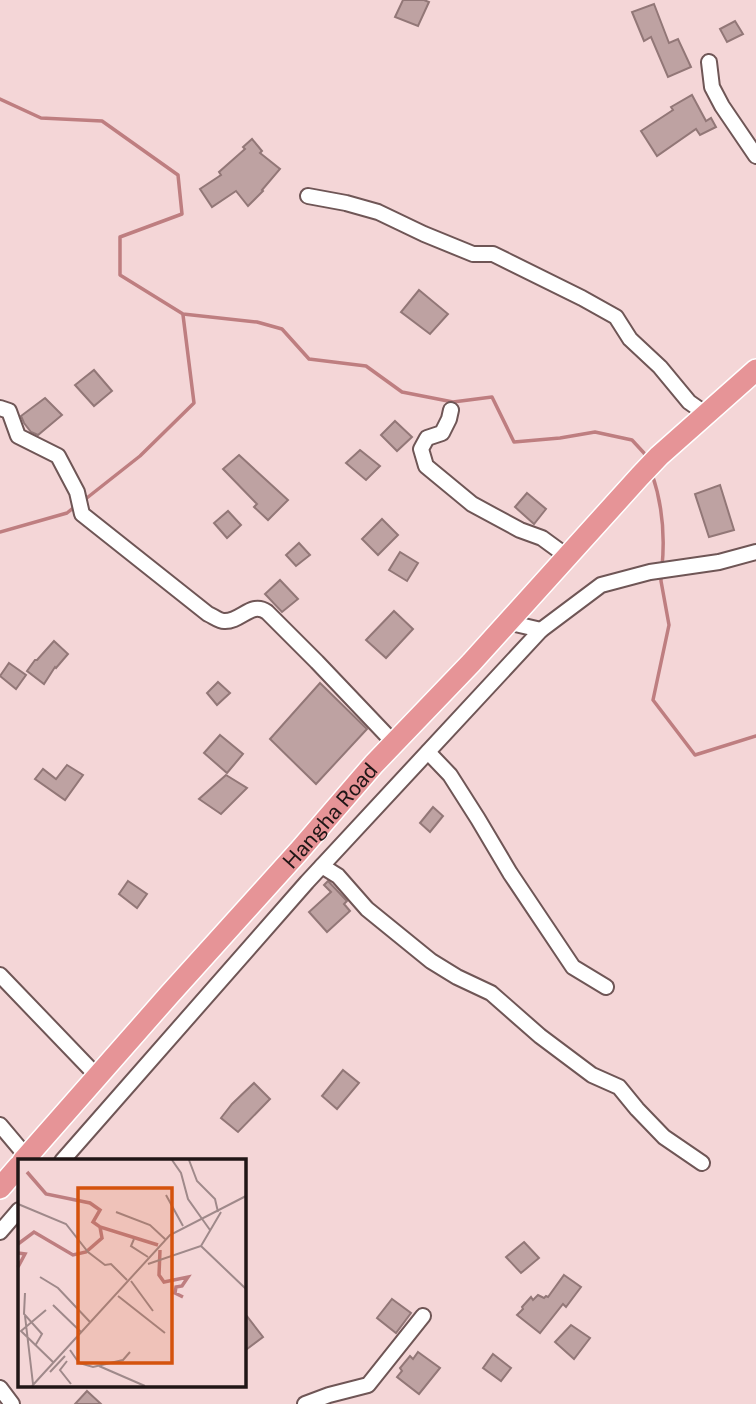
<svg xmlns="http://www.w3.org/2000/svg" width="756" height="1404" viewBox="0 0 756 1404" font-family="'Public Sans',sans-serif">
<rect width="100%" height="100%" fill="#f4d6d7"/>
<g fill="none" stroke-linecap="round" stroke-linejoin="round">
<g stroke="#be7e80" stroke-width="3.5">
<polyline points="0,99 41,118 102,121 178,175 182,214 120,237 120,275 183,314 257,322 282,329 309,359 366,366 402,392 453,402 492,397 514,442 560,438 595,432 632,440 644,453 646,457"/>
<path d="M652,474c10,29 13,62 10,93"/>
<polyline points="83,501 140,456 194,403 183,315"/>
<polyline points="0,532 67,513 77,505"/>
<polyline points="661,574 661,581 669,625 653,700 695,755 756,736"/>
</g>
</g>
<g fill="#bea2a2" stroke="#927777" stroke-width="2">
<polygon points="403,0 424,0 429,2 418,26 395,17"/>
<polygon points="654,4 669,43 678,39 691,67 668,77 651,37 644,41 632,12"/>
<polygon points="735,21 743,34 727,42 720,29"/>
<polygon points="692,95 706,121 711,118 716,127 700,135 696,129 657,156 641,131 673,110 671,107"/>
<polygon points="252,139 262,151 260,153 280,169 262,190 263,191 248,206 236,191 212,207 200,189 221,175 219,172 245,149 243,147"/>
<polygon points="419,290 448,314 430,334 401,312"/>
<polygon points="94,370 112,391 94,406 75,385"/>
<polygon points="45,398 62,415 38,435 31,432 24,423 21,416"/>
<polygon points="395,421 412,437 397,451 381,435"/>
<polygon points="360,450 380,466 366,480 346,463"/>
<polygon points="239,455 288,500 268,520 254,507 257,504 223,469"/>
<polygon points="720,485 734,530 709,537 695,494"/>
<polygon points="527,493 546,509 534,524 515,507"/>
<polygon points="228,511 241,525 227,538 214,523"/>
<polygon points="382,519 398,535 378,555 362,539"/>
<polygon points="299,543 310,555 296,566 286,555"/>
<polygon points="400,552 418,563 407,581 389,570"/>
<polygon points="280,580 298,599 282,612 265,594"/>
<polygon points="394,611 413,629 386,658 366,640"/>
<polygon points="54,641 68,654 56,668 55,667 44,684 27,671 35,660 37,660"/>
<polygon points="9,663 26,675 16,689 0,676"/>
<polygon points="218,682 230,693 217,705 207,693"/>
<polygon points="320,683 367,729 316,784 270,739"/>
<polygon points="220,735 243,754 227,773 204,753"/>
<polygon points="67,765 83,775 65,800 35,779 43,769 56,779"/>
<polygon points="226,775 247,788 221,814 199,799"/>
<polygon points="433,807 443,816 430,832 420,823"/>
<polygon points="128,881 147,894 137,908 119,894"/>
<polygon points="328,881 347,901 344,904 350,911 327,932 309,912 331,892 324,885"/>
<polygon points="343,1070 359,1083 337,1109 322,1096"/>
<polygon points="254,1083 270,1099 238,1132 221,1118 232,1104"/>
<polygon points="524,1242 539,1258 521,1273 506,1257"/>
<polygon points="564,1275 581,1287 566,1307 563,1304 540,1333 517,1315 523,1309 522,1307 531,1297 533,1300 538,1295 544,1298 546,1296 548,1297"/>
<polygon points="392,1299 411,1313 396,1333 377,1318"/>
<polygon points="243,1311 263,1337 243,1352"/>
<polygon points="571,1325 590,1338 574,1359 555,1342"/>
<polygon points="418,1352 440,1368 419,1394 397,1377 402,1371 400,1368 410,1356 413,1359"/>
<polygon points="493,1354 511,1368 501,1381 483,1368"/>
<polygon points="87,1391 101,1404 75,1404"/>
</g>
<g fill="none" stroke-linecap="round" stroke-linejoin="round">
<g stroke="#6f5656" stroke-width="18">
<g id="minor">
<polyline points="709,62 712,87 722,106 756,156"/>
<polyline points="308,196 346,203 378,212 424,234 473,254 493,254 582,298 616,317 630,339 660,367 689,402 706,414"/>
<path d="M0,408l9,3 9,25 40,20 19,36 5,22 126,100c5,2 11,7 16,7 17,1 27,-20 43,-9l50,50 78,82"/>
<polyline points="451,410 449,419 442,433 427,438 421,449 426,466 472,504 520,530 542,538 568,557"/>
<polyline points="507,622 541,630 601,585 650,572 719,562 756,552"/>
<polyline points="428,752 450,775 478,819 510,873 573,967 606,987"/>
<polyline points="322,866 338,876 367,909 431,961 457,977 491,993 540,1036 592,1075 619,1087 637,1109 664,1137 702,1163"/>
<polyline points="0,975 97,1076"/>
<polyline points="0,1125 27,1157"/>
<polyline points="62,1161 307,882 541,630"/>
<polyline points="0,1232 19,1210"/>
<polyline points="0,1388 12,1404"/>
<polyline points="305,1404 329,1395 368,1385 423,1316"/>
</g>
</g>
<g stroke="#fff" stroke-width="24">
<g id="highway">
<path id="s1" d="M23,1161l146,-166 130,-144 75,-87 97,-101 169,-187 19,-20 97,-86"/>
<polyline points="0,1188 19,1166"/>
</g>
</g>
<use href="#minor" stroke="#fff" stroke-width="14"/>
<use href="#highway" stroke="#e69497" stroke-width="21"/>
</g>
<g text-anchor="middle" dominant-baseline="central" stroke-width="6" stroke-linejoin="round" paint-order="stroke">
<g font-size="21" fill="#201616" stroke="#fde5e5">
<text stroke="none"><textPath href="#s1" startOffset="462">Hangha Road</textPath></text>
</g>
</g>
<g transform="translate(18 1159)">
<rect width="228" height="228" fill="#f4d6d7"/>
<path fill="none" stroke="#be7e80" stroke-width="3.5" d="M9,13l19,22 44,9 10,7 -7,12 7,5 58,18M0,85l16,-12 39,23 13,-3 16,-14 -2,-11M142,91l-1,25 5,7 24,-5 -6,9 -6,1 -1,6 8,4M0,94l7,1 -7,13"/>
<path fill="none" stroke="#9f898a" stroke-width="2" d="M154,1l9,13 7,26 22,31M171,1l8,21 18,18 3,13M148,36l17,31M0,45l48,20 22,28 17,13 6,-1 16,16M98,53l34,13 15,14M116,80l-3,7 17,11M183,87l45,43M130,105l53,-18 20,-34M22,118l18,11 32,34M113,122l22,30M7,134l-1,21 18,20 -7,12M100,137l47,37M35,146l28,27M28,151l-25,21 33,32M7,157l8,68M52,191l9,13 14,4 30,-7 7,-8M49,202l-7,9 11,14M81,207l46,20M32,213l15,-16M14,227l138,-151 76,-39"/>
<path fill="#d4520d" fill-opacity="0.15" stroke="#d4520d" stroke-width="3.5" d="M60,29h94v175h-94z"/>
<rect width="228" height="228" fill="none" stroke="#201616" stroke-width="3.5"/>
</g>
</svg>
